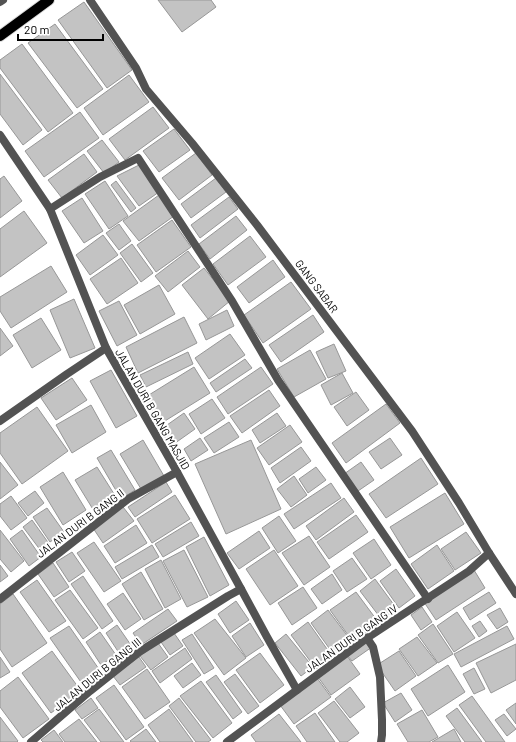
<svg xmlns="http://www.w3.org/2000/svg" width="516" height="742" viewBox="0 0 516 742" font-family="Barlow,sans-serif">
<rect width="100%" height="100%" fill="#fff"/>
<g fill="#c3c3c3" stroke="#979797">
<polygon points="158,0 211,0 216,7 182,32"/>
<polygon points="84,2 132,70 107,88 58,20"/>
<polygon points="55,24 103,89 77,108 28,43"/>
<polygon points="22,44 73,113 48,132 0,68 0,60"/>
<polygon points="0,74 42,130 23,145 0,114"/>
<polygon points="129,75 149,102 103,135 84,108"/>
<polygon points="153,107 169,128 125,160 109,139"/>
<polygon points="80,112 99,138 44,177 25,151"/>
<polygon points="174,129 190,150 159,172 143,151"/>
<polygon points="102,140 119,162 104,173 87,151"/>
<polygon points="196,153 212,175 179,200 162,178"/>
<polygon points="84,154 97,172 62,198 48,180"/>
<polygon points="139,165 159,192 139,206 117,176"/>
<polygon points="4,176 22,201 0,218 0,179"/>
<polygon points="216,178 226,192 191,218 181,204"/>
<polygon points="105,181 128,216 109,229 85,194"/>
<polygon points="116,181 136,208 131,212 111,185"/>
<polygon points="159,195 174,216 139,241 123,221"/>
<polygon points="229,197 238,209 200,238 191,225"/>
<polygon points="82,198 103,231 84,243 62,211"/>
<polygon points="24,211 47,243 0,277 0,229"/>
<polygon points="236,216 247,230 210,259 199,244"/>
<polygon points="172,220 191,247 156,272 137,245"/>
<polygon points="119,224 131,241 119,250 106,233"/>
<polygon points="103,235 118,255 90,275 76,255"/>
<polygon points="250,236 266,257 228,285 213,264"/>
<polygon points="132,244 153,273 141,282 120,253"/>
<polygon points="188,251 200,267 168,292 155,276"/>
<polygon points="121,258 138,283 107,304 90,279"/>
<polygon points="273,260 285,277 249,303 237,287"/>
<polygon points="51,266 67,292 11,328 0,311 0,297"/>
<polygon points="204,268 230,301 208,319 182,285"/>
<polygon points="291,282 311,309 263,343 244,315"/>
<polygon points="159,285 175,314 140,334 124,305"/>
<polygon points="74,299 95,348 70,358 50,310"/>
<polygon points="119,301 137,335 117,346 99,311"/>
<polygon points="227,310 234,326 206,340 199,324"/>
<polygon points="313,315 324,332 281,362 269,345"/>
<polygon points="184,317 197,343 138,373 126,347"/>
<polygon points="41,318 61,350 32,368 13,335"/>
<polygon points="0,328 13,346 0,356"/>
<polygon points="230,334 245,355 209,379 195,358"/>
<polygon points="334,344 346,371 328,378 316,352"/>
<polygon points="310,350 326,379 294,397 277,369"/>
<polygon points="188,352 193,364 146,387 140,375"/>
<polygon points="245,359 252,368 216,392 210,383"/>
<polygon points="194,367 210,393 160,424 144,398"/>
<polygon points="261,367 273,384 228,414 217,397"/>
<polygon points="111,370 137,416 116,428 90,381"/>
<polygon points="342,373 353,393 331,405 321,385"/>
<polygon points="72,378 87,400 56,420 41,398"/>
<polygon points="269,390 280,406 242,433 230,416"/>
<polygon points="356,392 369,410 347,426 334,407"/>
<polygon points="212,399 225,418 201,434 189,414"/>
<polygon points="386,404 400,423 346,463 332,443"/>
<polygon points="91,405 106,432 72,453 56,425"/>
<polygon points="37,407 68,451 22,484 0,453 0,433"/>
<polygon points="184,413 195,429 171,446 160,430"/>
<polygon points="277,413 286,426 260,443 252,430"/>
<polygon points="229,422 239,437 214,453 204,438"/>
<polygon points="290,425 302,442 269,465 257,448"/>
<polygon points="200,438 208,450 191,461 184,449"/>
<polygon points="390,438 402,455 381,469 369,452"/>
<polygon points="143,440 164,476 141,489 120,454"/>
<polygon points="251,440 281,509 226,534 195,464"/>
<polygon points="301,447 311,461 280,483 271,468"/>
<polygon points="111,450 135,490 121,499 97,458"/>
<polygon points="421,458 438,484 386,518 369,494"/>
<polygon points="0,462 18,485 0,499"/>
<polygon points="361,462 374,480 358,491 344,474"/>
<polygon points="97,467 116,497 94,511 75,480"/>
<polygon points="316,467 326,480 308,493 299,479"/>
<polygon points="63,472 86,510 63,525 40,487"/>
<polygon points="294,476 307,495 291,507 277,489"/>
<polygon points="166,482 172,492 135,517 128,507"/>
<polygon points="331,483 341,498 294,529 284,514"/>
<polygon points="35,491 44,503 28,516 18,503"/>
<polygon points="445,493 464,524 409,558 390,527"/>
<polygon points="175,495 190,519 152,543 137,519"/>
<polygon points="11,496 27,518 11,530 0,516 0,504"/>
<polygon points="344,498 354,512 316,540 306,526"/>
<polygon points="123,507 134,521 103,543 93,528"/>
<polygon points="47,508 64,532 50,542 33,517"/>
<polygon points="356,515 368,532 329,559 317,542"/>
<polygon points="279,516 296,541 278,553 262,528"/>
<polygon points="32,520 50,545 41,551 23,527"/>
<polygon points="191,522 199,536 163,557 155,544"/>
<polygon points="136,525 147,543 115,563 104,546"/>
<polygon points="0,530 24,561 11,572 0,559"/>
<polygon points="22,530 41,557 29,566 10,539"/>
<polygon points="259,531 270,548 239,569 227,553"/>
<polygon points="466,532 481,553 455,570 441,549"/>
<polygon points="309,536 330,567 304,585 282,553"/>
<polygon points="204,537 229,585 210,596 186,547"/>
<polygon points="374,539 391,565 371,579 353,553"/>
<polygon points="94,542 121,581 104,592 77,553"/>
<polygon points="152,545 159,557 122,579 115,567"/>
<polygon points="437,545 454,571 428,589 411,564"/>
<polygon points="184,550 208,597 187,607 163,561"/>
<polygon points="274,550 298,586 270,605 246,569"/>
<polygon points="72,552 85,571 69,582 56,562"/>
<polygon points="352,558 367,579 347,592 333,571"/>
<polygon points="161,560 181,599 165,608 145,569"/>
<polygon points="53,563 69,587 54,597 38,574"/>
<polygon points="0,565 8,576 0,582"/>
<polygon points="396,569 415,596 399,608 380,581"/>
<polygon points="474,570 485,588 436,620 424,602"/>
<polygon points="141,572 163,609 144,620 122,584"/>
<polygon points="332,574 342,590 322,604 311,589"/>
<polygon points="83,576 113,621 102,629 71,584"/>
<polygon points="375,579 397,609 382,620 360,591"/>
<polygon points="37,580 66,621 49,632 20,592"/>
<polygon points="303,587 317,608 292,625 278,603"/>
<polygon points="70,590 98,628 83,639 55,600"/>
<polygon points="356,592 379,623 353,642 330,610"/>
<polygon points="489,592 496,603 470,620 463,608"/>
<polygon points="123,593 141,619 125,630 107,604"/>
<polygon points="13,594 47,643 12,667 0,649 0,604"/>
<polygon points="236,601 249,620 230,633 218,614"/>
<polygon points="422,607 432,622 421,630 411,615"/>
<polygon points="500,608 508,622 497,629 487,615"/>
<polygon points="168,609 177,621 141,645 133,633"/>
<polygon points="328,610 352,642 334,655 311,623"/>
<polygon points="457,612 475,638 454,652 437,626"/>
<polygon points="215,619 246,658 224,675 194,633"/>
<polygon points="480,621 487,631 479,637 472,626"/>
<polygon points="308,622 332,656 316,669 291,635"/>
<polygon points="250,623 264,645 246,657 232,636"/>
<polygon points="433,624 453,654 438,663 418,635"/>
<polygon points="117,625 133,648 121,656 106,633"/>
<polygon points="69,626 101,672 83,685 50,638"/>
<polygon points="507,626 514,639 461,667 454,654"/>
<polygon points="100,632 116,655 101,665 86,642"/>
<polygon points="174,633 183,646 170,655 161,642"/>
<polygon points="192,634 214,668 204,674 182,640"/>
<polygon points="286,634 313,667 301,676 275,643"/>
<polygon points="417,637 437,663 418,676 399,649"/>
<polygon points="367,640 372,647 352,661 347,655"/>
<polygon points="158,643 168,657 151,670 140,656"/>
<polygon points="516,644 516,680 491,693 476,663"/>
<polygon points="185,648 192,659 160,683 152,671"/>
<polygon points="52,651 81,691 51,713 22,673"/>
<polygon points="399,651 416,676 395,691 377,665"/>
<polygon points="260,653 284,685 260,703 236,670"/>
<polygon points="347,656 360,674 331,695 318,677"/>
<polygon points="0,657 10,672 0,678"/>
<polygon points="139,657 146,667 120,685 113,676"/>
<polygon points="192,663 201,675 183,688 174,676"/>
<polygon points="448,665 465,692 428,716 411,689"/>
<polygon points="474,668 485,689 474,694 463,674"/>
<polygon points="147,669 170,702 145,719 122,687"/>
<polygon points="235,674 259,706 248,714 224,682"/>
<polygon points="216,675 242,712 233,719 206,682"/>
<polygon points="18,677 49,719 23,738 0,707 0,691"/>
<polygon points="317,678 331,697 294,724 280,705"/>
<polygon points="201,681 232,723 213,738 180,696"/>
<polygon points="114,685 144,727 126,740 96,698"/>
<polygon points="350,687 365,707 350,718 335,699"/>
<polygon points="401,693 412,710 395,722 383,703"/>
<polygon points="472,696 505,742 486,742 459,705"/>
<polygon points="91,698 98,708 82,719 75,710"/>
<polygon points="179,698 211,740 208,742 196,742 169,706"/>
<polygon points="334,701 359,733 347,742 340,742 318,713"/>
<polygon points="516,703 516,724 506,710"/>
<polygon points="457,708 482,742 465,742 446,716"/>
<polygon points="99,709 124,742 101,742 84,720"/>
<polygon points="169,709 193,742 160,742 148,725"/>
<polygon points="422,710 438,737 429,742 408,742 397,724"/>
<polygon points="315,713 335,742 307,742 296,726"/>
<polygon points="279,714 301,742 256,742 251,735"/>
<polygon points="504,714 516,729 507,736 495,720"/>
<polygon points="0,717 18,741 17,742 0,742"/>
<polygon points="79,719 97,742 65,742 59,734"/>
<polygon points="146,729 156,742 131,742 130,741"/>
<polygon points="454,729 461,742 432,742"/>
<polygon points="54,730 63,742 43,742 41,740"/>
</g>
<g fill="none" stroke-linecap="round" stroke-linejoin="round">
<g stroke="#dbdbdb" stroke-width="12">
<polyline id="primary" points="0,36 49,0"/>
</g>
<polyline stroke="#535353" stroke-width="8" points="0,2 3,0"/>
<g stroke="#535353" stroke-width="8">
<polyline points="90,0 136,68 146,89 192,143 257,225 412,431 459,503 489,553 516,594"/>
<polyline points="0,135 50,209 106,348 177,472 241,589 267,637 297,690"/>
<polyline points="50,209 100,177 138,158 232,301 278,380 428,599"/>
<polyline points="0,421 67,374 106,348"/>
<polyline points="0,599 128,499 177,472"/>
<polyline points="367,638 373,647 380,677 382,720 382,735 381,742"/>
<polyline points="31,742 90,691 139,652 228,596 241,589"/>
<polyline points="227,742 367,638 469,571 489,553"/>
</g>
<use href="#primary" stroke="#000" stroke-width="10"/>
</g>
<g text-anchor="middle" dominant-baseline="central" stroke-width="4" stroke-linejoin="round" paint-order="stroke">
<g font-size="11" fill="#000" stroke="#fff">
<text transform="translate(317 286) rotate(53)">GANG SABAR</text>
<text transform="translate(153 409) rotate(60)">JALAN DURI B GANG MASJID</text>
<text transform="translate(80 523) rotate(-37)">JALAN DURI B GANG II</text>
<text transform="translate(351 638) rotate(-35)">JALAN DURI B GANG IV</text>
<text transform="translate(97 674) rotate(-39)">JALAN DURI B GANG III</text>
</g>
</g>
<path d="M18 34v6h85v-6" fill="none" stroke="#000000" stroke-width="2"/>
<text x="24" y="34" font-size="12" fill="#000000" stroke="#ffffff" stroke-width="3" paint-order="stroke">20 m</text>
</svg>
